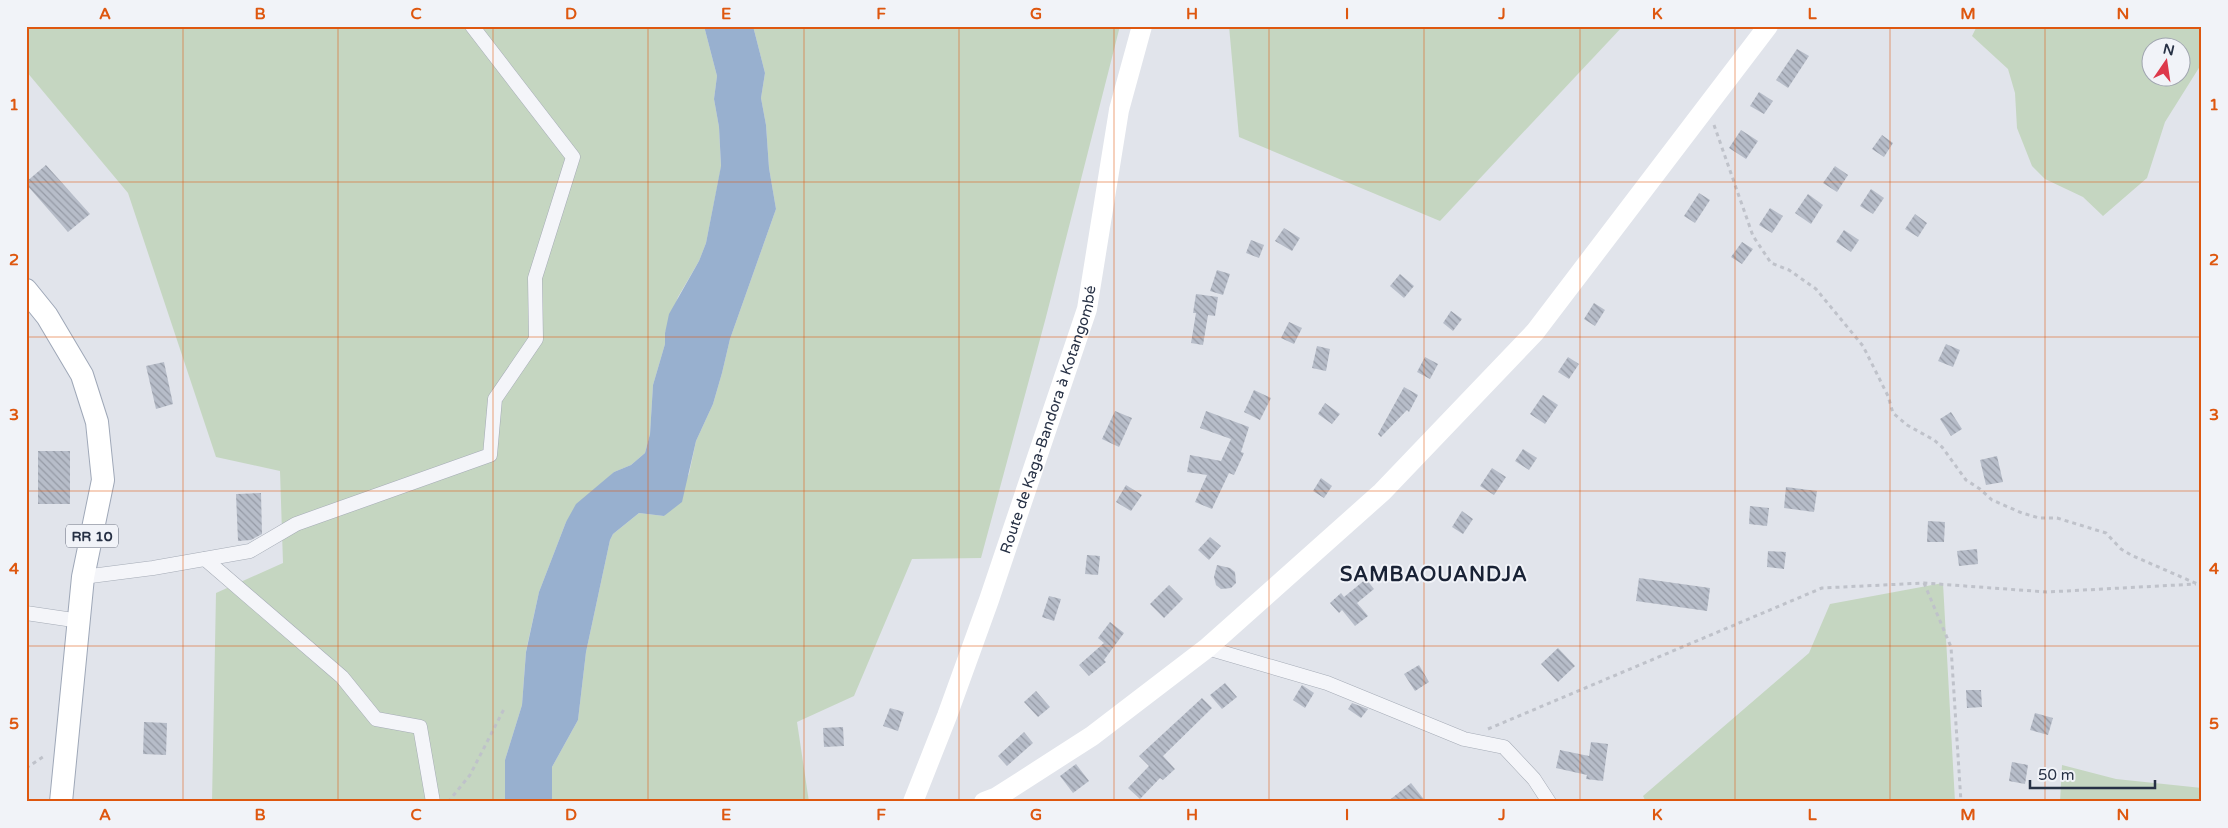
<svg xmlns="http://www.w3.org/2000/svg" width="2228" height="828" viewBox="0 0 2228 828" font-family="'Varela Round',sans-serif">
<defs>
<pattern id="building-back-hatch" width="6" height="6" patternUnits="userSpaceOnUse" patternTransform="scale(1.25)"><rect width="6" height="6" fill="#b7bdc9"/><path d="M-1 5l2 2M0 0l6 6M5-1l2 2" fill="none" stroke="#959aa5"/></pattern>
</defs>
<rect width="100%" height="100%" fill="#e1e4eb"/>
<g fill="#c5d6c1" fill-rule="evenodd">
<polygon points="26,26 704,26 717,76 714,99 719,127 721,167 706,243 699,261 678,297 665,333 665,344 653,385 650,434 645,453 631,465 614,472 566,522 539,592 526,651 522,705 505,760 505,802 212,802 216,593 283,563 280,471 216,457 128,193 26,71"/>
<polygon points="753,26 1120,26 1046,317 981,558 912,559 854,696 797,722 809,802 552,802 552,767 578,720 586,652 610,540 613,534 639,513 664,516 689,474 696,441 713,404 722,373 730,339 776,209 769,168 766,125 761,98 765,73"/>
<polygon points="1229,26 1623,26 1440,221 1239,137"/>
<path d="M1977,26h225v37l-37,59 -18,56 -44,38 -20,-19 -38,-18 -13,-13 -15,-38 -2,-35 -7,-24 -36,-33zM2150,48h30v30h-30z"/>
<polygon points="1943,583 1955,802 1646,802 1643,796 1809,653 1830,604"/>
<polygon points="2062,765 2116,779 2202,788 2202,802 2060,802"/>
</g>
<polygon fill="#98b0cf" points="704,26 753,26 765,73 761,98 766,125 769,168 776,209 730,339 722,373 713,404 696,441 682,502 664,516 639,513 613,534 610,540 586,652 578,720 552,767 552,802 505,802 505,760 522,705 526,652 539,592 566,522 576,504 614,472 631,465 645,453 650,434 653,385 665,344 665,333 669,314 699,261 706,243 721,166 719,127 714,99 717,76"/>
<g fill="url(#building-back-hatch)">
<polygon points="1797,49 1809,56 1788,88 1776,80"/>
<polygon points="1759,92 1773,101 1764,114 1750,106"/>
<polygon points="1741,130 1758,141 1746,159 1729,148"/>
<polygon points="1882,135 1893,143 1884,157 1872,149"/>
<polygon points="46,165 90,214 68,232 26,184 26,182"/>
<polygon points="1835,166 1848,175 1837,192 1823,183"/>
<polygon points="1871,189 1884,198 1873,214 1860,206"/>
<polygon points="1699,193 1710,200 1695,223 1684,216"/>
<polygon points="1808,194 1823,205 1811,224 1795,213"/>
<polygon points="1770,208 1783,216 1772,233 1759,225"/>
<polygon points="1915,214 1927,223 1918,237 1905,229"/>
<polygon points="1284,228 1300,238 1292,251 1275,241"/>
<polygon points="1844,230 1859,240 1851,252 1836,242"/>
<polygon points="1251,240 1264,245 1259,258 1246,253"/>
<polygon points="1742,242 1753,249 1742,264 1731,257"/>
<polygon points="1217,270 1230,274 1223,295 1210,291"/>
<polygon points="1400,274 1414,286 1404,298 1390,286"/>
<polygon points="1196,294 1218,297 1215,316 1208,315 1203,345 1191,343 1196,313 1193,313"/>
<polygon points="1594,303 1605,310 1595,326 1584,319"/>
<polygon points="1451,311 1462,319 1453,331 1443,323"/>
<polygon points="1289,322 1302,328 1294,344 1281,338"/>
<polygon points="1946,344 1960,350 1953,367 1938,361"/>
<polygon points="1317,346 1330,349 1326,371 1312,368"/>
<polygon points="1425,357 1438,364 1430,379 1417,372"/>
<polygon points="1568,357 1579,364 1569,379 1558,372"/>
<polygon points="164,362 173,404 156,409 146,366"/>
<polygon points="1404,387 1418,395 1409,412 1407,410 1381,437 1378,434"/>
<polygon points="1254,390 1271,398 1260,420 1244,412"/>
<polygon points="1543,395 1558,405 1545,424 1530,414"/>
<polygon points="1325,403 1340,414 1332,424 1318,414"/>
<polygon points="1115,411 1132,418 1119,447 1102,439"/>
<polygon points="1206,411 1249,427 1241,452 1244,453 1234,475 1229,473 1212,509 1195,502 1207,475 1187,472 1190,455 1221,461 1231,439 1200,428"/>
<polygon points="1951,412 1962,429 1951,436 1940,419"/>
<polygon points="1523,449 1537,458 1529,470 1515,461"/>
<rect x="38" y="451" width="32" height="53"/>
<polygon points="1997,456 2003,482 1986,485 1980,460"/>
<polygon points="1492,468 1506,477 1494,495 1480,486"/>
<polygon points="1321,478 1332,486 1324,498 1313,491"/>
<polygon points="1126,485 1142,495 1131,511 1116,502"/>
<polygon points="1786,487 1817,491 1814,512 1784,508"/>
<polygon points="261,493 262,534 251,540 238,541 236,494"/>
<polygon points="1750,506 1769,508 1767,526 1749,524"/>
<polygon points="1462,511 1473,519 1463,534 1452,527"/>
<polygon points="1928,521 1945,522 1944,542 1927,542"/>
<polygon points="1210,537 1221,546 1209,560 1198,550"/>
<polygon points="1977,549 1978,564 1959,566 1957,551"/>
<polygon points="1768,551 1786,552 1784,569 1767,567"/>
<polygon points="1087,555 1100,556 1098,575 1085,574"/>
<polygon points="1217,565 1230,568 1235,572 1236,583 1231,588 1221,589 1216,585 1214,577"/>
<polygon points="1639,578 1710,588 1707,611 1636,601"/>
<polygon points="1366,579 1374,589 1357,603 1368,616 1355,626 1342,610 1339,613 1330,603 1341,593 1344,597"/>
<polygon points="1169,585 1183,599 1164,618 1150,604"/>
<polygon points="1049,596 1061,599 1054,621 1042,617"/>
<polygon points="1110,622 1124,633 1104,660 1106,662 1089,676 1079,665 1104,643 1098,638"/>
<polygon points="1558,648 1575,666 1558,682 1541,664"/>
<polygon points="1419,665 1429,682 1415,691 1404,674"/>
<polygon points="1225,683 1237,697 1222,709 1210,695"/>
<polygon points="1302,685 1314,693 1305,708 1293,700"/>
<polygon points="1966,690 1981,690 1982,707 1967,708"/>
<polygon points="1036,691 1050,707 1038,717 1024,702"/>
<polygon points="1202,698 1212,708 1163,756 1175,769 1163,780 1160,778 1140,799 1128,788 1149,766 1139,756"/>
<polygon points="1352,703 1368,709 1361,718 1348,709"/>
<polygon points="890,708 904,712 898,731 883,726"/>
<polygon points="2035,713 2053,718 2048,735 2030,730"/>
<polygon points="144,722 167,723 166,755 143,754"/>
<polygon points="843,727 844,746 824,747 823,728"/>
<polygon points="1024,732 1033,743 1007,766 998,756"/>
<polygon points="1591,742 1608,744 1603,781 1586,779 1587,775 1556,768 1560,750 1589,756"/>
<polygon points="2012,762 2028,765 2025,784 2009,781"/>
<polygon points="1076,764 1089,781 1073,793 1060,776"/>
<polygon points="1411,783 1426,802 1387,802"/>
</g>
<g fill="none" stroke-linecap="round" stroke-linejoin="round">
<g stroke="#a5abb6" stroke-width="15">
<g id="street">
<polyline points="205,559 342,677 376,719 420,727 433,802"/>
<polyline points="83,577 153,568 250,551 296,524 490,455 495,399 536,339 535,278 573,157 472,26"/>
<polyline points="26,613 80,621"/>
<polyline points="1207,648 1327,683 1464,739 1504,747 1534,779 1549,802"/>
</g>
</g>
<g stroke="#9fa8b8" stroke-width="24">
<polyline id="primary" points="26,290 47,316 82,375 97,422 103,480 83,577 61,802"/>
</g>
<g stroke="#bfc2ca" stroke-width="3" stroke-dasharray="4 4" stroke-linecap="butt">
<polyline points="1714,125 1753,236 1771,263 1789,270 1816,289 1863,346 1888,396 1893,413 1907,425 1934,440 1942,447 1966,480 1980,489 1992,500 2022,513 2039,518 2057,518 2106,533 2121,549 2131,555 2202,586"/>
<polyline points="1924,583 1951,647 1961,802"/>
<polyline points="1488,729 1822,588 1924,583 2047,592 2196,584"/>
<polyline points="26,768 46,755"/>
<polyline points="448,802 470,775 504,709"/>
</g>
<use href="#street" stroke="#f4f5f9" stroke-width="14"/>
<g stroke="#fff" stroke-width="20">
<path id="s1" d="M913,802l34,-86 42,-116 98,-291 32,-199 23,-84"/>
<polyline points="984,802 997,797 1092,736 1207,648 1382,492 1535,332 1768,26"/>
</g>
<use href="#primary" stroke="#fff" stroke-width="22"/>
</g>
<path fill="none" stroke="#de570f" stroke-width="1" stroke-opacity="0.55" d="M183,26v776M338,26v776M493,26v776M648,26v776M804,26v776M959,26v776M1114,26v776M1269,26v776M1424,26v776M1580,26v776M1735,26v776M1890,26v776M2045,26v776M26,182h2176M26,337h2176M26,491h2176M26,646h2176"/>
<g text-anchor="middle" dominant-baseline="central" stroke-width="4" stroke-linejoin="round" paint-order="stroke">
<rect fill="#f1f3f8" stroke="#646b7b" stroke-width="1" x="66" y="524.5" width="52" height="23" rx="4"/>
<g font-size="14" font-weight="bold" fill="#273145">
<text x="92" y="536">RR 10</text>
</g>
<g font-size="15" fill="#273145" stroke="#f1f3f8">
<text stroke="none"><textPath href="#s1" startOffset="406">Route de Kaga-Bandora à Kotangombé</textPath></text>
</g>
<g font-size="20" font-weight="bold" letter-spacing="1" fill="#192235" stroke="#f1f3f8">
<text x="1434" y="575">SAMBAOUANDJA</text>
</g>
</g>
<rect width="2228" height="828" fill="none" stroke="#f1f3f8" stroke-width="55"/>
<g transform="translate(2166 62) rotate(13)"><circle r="24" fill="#f1f3f8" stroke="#a0a5b0"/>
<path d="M0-4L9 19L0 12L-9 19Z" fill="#dd394b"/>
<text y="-8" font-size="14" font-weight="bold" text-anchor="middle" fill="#273145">N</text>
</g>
<path d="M2030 780v8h125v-8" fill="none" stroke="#273145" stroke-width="2.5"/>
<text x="2038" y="780" font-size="15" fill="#273145" stroke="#f1f3f8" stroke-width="4" paint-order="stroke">50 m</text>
<rect x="28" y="28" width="2172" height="772" fill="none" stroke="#de570f" stroke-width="2"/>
<g font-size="16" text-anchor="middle" font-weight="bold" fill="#de570f">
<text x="105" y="19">A</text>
<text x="260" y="19">B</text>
<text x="416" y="19">C</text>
<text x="571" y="19">D</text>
<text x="726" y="19">E</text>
<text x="881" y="19">F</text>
<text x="1036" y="19">G</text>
<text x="1192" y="19">H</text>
<text x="1347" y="19">I</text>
<text x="1502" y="19">J</text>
<text x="1657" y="19">K</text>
<text x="1812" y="19">L</text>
<text x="1968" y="19">M</text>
<text x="2123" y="19">N</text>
<text x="14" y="110">1</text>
<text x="2214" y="110">1</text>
<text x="14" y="265">2</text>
<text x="2214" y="265">2</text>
<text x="14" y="420">3</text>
<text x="2214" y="420">3</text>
<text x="14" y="574">4</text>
<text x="2214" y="574">4</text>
<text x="14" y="729">5</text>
<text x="2214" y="729">5</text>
<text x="105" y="820">A</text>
<text x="260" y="820">B</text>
<text x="416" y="820">C</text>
<text x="571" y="820">D</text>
<text x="726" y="820">E</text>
<text x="881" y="820">F</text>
<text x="1036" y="820">G</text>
<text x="1192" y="820">H</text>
<text x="1347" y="820">I</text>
<text x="1502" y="820">J</text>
<text x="1657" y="820">K</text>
<text x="1812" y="820">L</text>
<text x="1968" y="820">M</text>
<text x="2123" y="820">N</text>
</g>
</svg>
